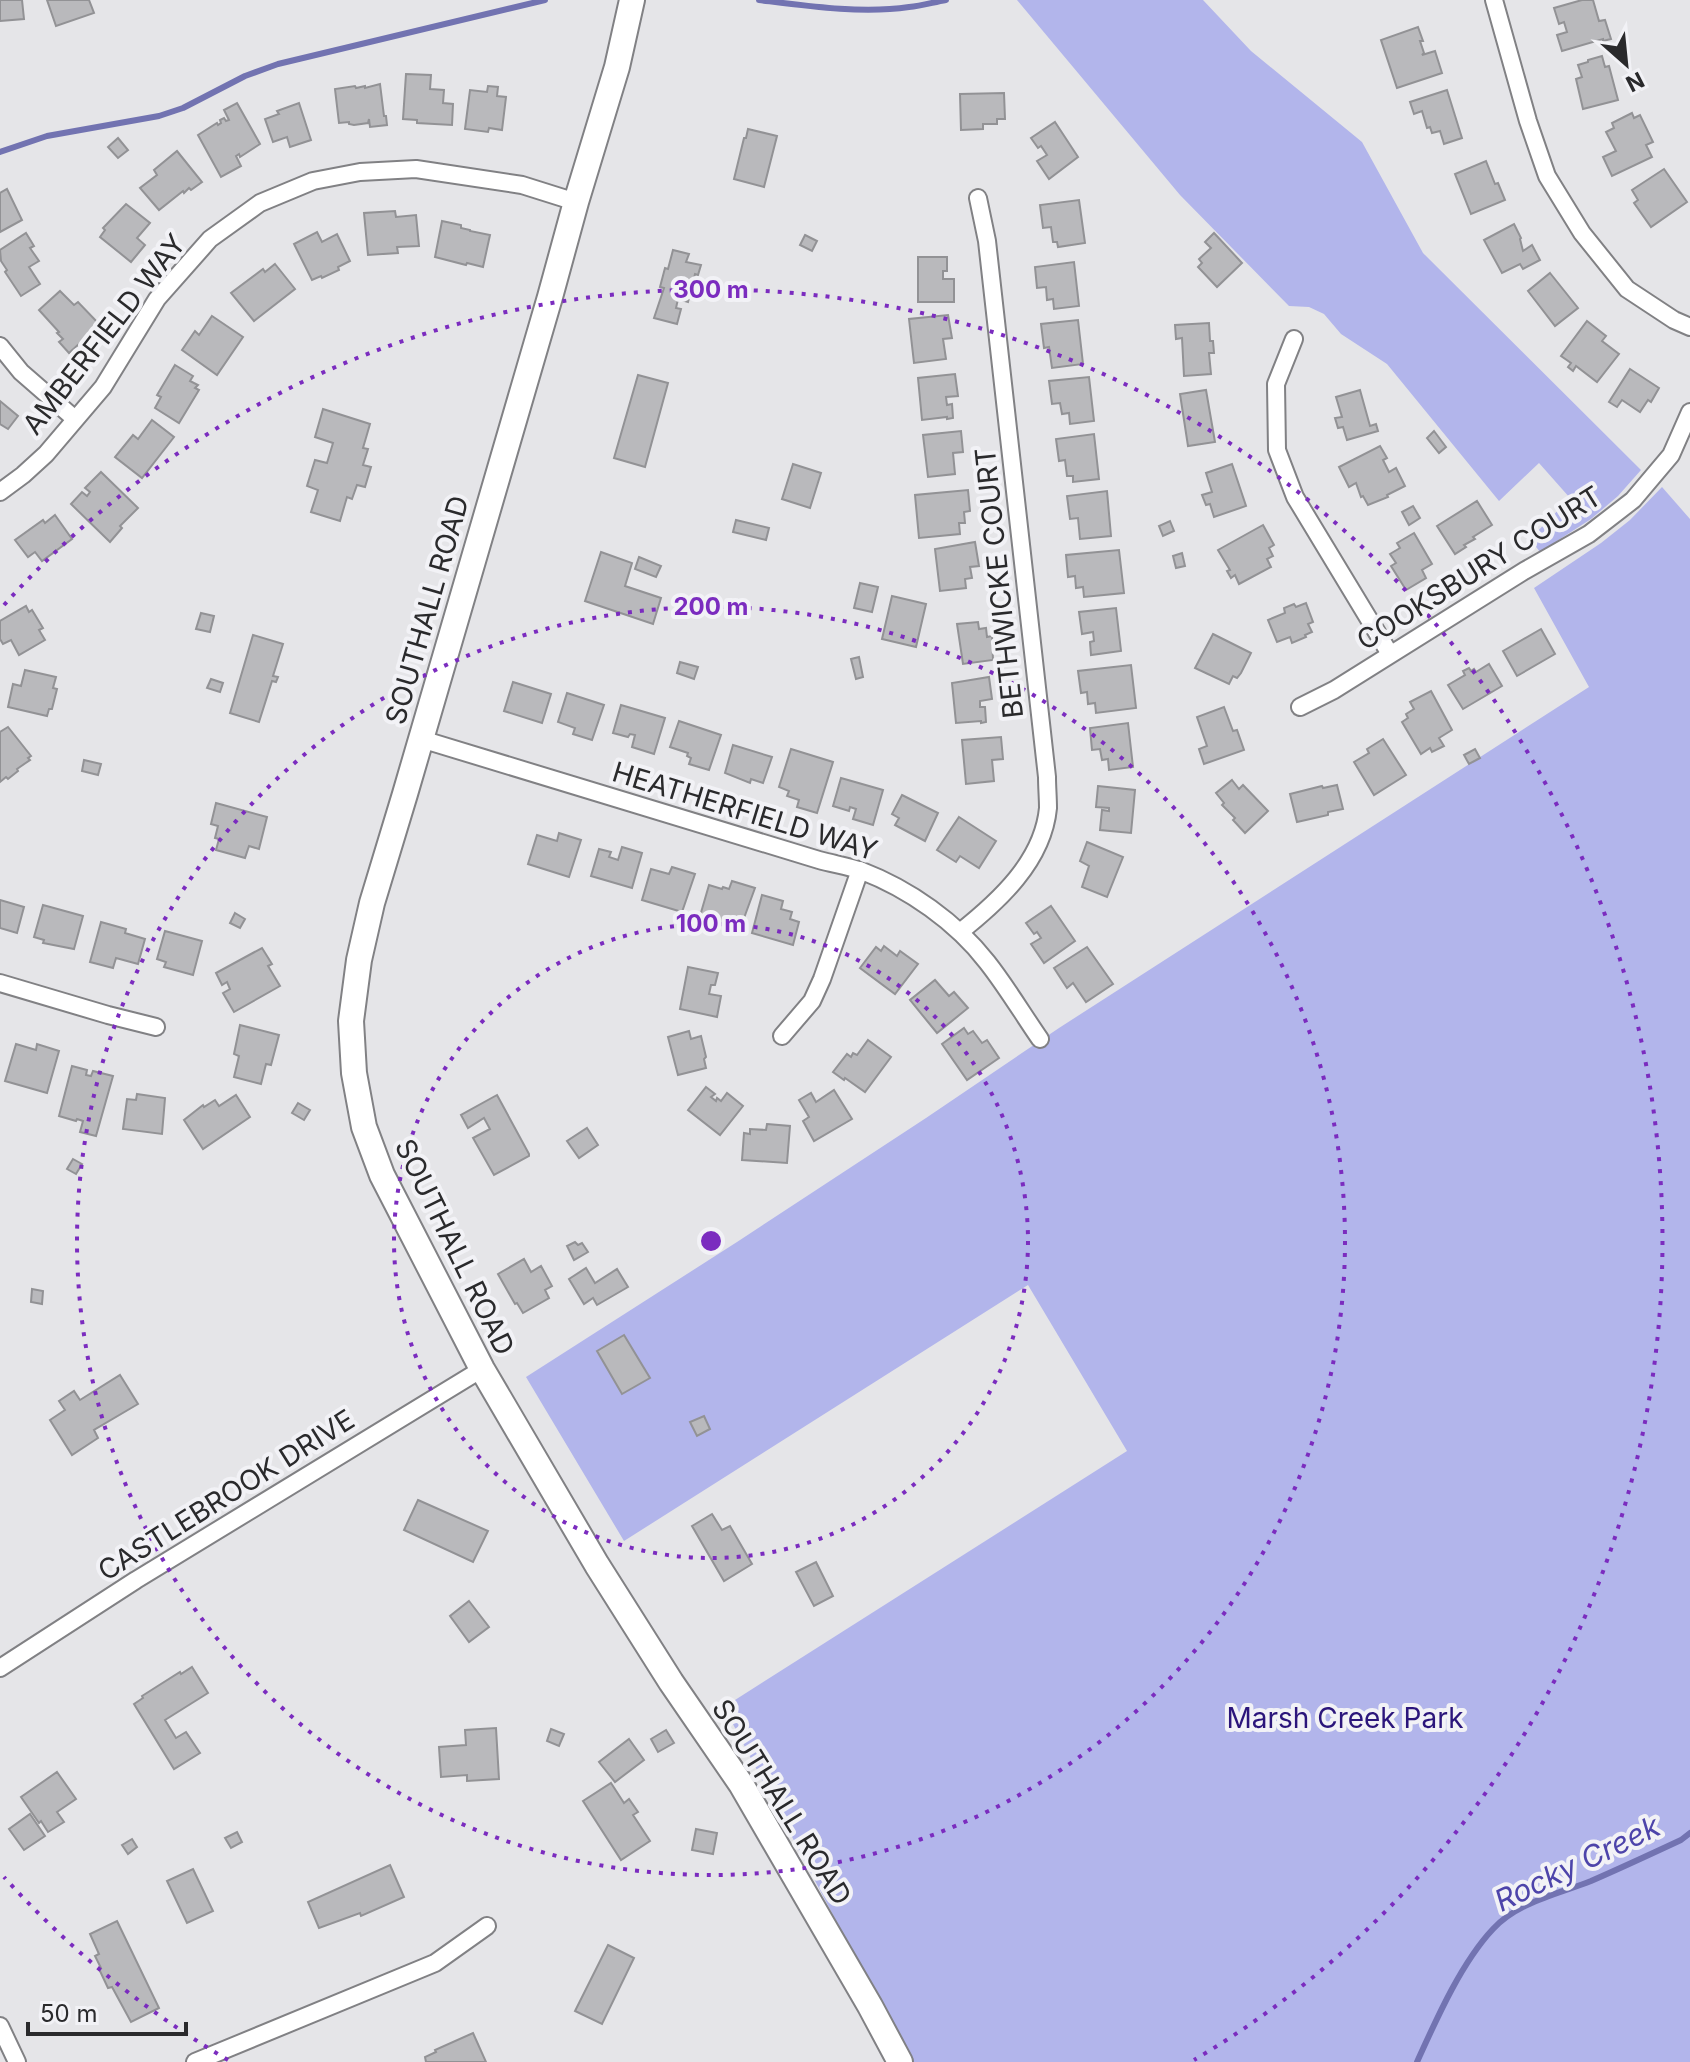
<svg xmlns="http://www.w3.org/2000/svg" width="1690" height="2062" viewBox="0 0 1690 2062" font-family="Inter,sans-serif">
<rect width="100%" height="100%" fill="#e5e5e8"/>
<g fill="#b2b5eb">
<polygon points="1017,0 1203,0 1251,51 1362,142 1423,253 1641,470 1618,496 1591,519 1540,552 1530,539 1570,498 1539,463 1499,501 1387,364 1341,334 1324,314 1309,307 1289,306 1180,195"/>
<polygon points="1662,487 1690,519 1690,2062 910,2062 724,1707 1127,1451 1028,1285 624,1541 526,1377 737,1242 926,1118 1059,1028 1589,687 1534,588 1601,543 1630,520"/>
</g>
<g fill="none" stroke-linecap="round" stroke-linejoin="round">
<g stroke="#7273b1" stroke-width="6">
<path d="M759,0c48,6 103,14 150,7 13,-1 25,-5 37,-7"/>
<polyline points="0,152 47,136 159,116 183,108 245,76 278,64 545,0"/>
<path d="M1417,2062c19,-42 44,-99 76,-133 25,-27 65,-35 98,-48 30,-13 60,-27 90,-41l9,-7"/>
</g>
</g>
<g fill="#b9b9bc" stroke="#929295" stroke-width="2">
<polygon points="0,0 22,0 24,19 0,21"/>
<polygon points="47,0 89,0 94,13 56,26"/>
<polygon points="1582,0 1593,0 1599,21 1605,20 1611,39 1603,41 1603,39 1562,51 1557,35 1567,32 1564,22 1559,24 1554,8"/>
<polygon points="1418,27 1423,41 1420,41 1424,53 1422,55 1435,51 1442,73 1397,88 1381,40"/>
<polygon points="1602,56 1605,67 1609,66 1618,100 1583,109 1576,79 1582,77 1578,65 1588,62 1588,60"/>
<polygon points="406,74 431,75 430,89 444,90 443,103 453,104 452,125 417,123 417,120 403,119"/>
<polygon points="380,84 384,116 386,116 387,125 370,127 369,119 368,123 354,125 349,124 349,122 339,123 335,89 355,86 356,88 365,86 365,88"/>
<polygon points="488,86 498,87 497,96 506,97 502,130 489,128 488,132 465,129 470,90 487,92"/>
<polygon points="1447,90 1462,138 1444,144 1440,131 1432,133 1430,127 1427,128 1422,111 1414,114 1410,102"/>
<polygon points="1004,93 1005,119 997,119 997,124 983,124 983,129 961,130 960,94"/>
<polygon points="237,103 260,144 240,157 239,154 236,156 241,166 221,177 198,135 217,123 218,125 221,123 220,120 224,118 226,121 229,120 224,110"/>
<polygon points="299,103 311,140 290,147 287,137 273,142 265,119 279,114 277,111"/>
<polygon points="1632,113 1634,118 1640,115 1653,142 1646,145 1652,157 1612,176 1603,157 1616,151 1606,132 1614,128 1612,123"/>
<polygon points="1055,122 1078,157 1049,179 1037,161 1047,155 1041,146 1038,148 1031,138"/>
<polygon points="748,129 777,136 764,187 734,179 744,138 746,138"/>
<polygon points="118,138 128,150 118,158 108,147"/>
<polygon points="177,151 202,182 191,190 189,188 184,193 183,191 159,210 140,188 157,175 154,170"/>
<polygon points="1486,161 1495,184 1498,183 1505,200 1471,214 1455,174"/>
<polygon points="1664,169 1687,202 1651,227 1634,203 1638,200 1632,190"/>
<polygon points="7,189 22,220 0,232 0,193"/>
<polygon points="1079,200 1085,243 1058,247 1057,242 1053,242 1051,227 1043,228 1040,205"/>
<polygon points="126,204 150,223 137,238 145,245 131,262 100,237 105,230 103,228"/>
<polygon points="395,211 396,217 416,215 419,246 397,247 398,253 368,255 364,213"/>
<polygon points="442,221 461,225 461,228 470,230 470,231 490,235 483,267 467,263 466,265 435,257"/>
<polygon points="1514,224 1521,238 1520,239 1523,251 1532,245 1540,260 1523,269 1520,264 1502,273 1484,240"/>
<polygon points="317,232 322,242 337,234 350,261 338,267 339,270 322,278 321,276 312,280 294,244"/>
<polygon points="26,233 34,246 30,248 39,261 29,267 40,284 21,296 5,272 7,270 1,261 0,250"/>
<polygon points="1214,233 1242,263 1217,287 1198,267 1202,263 1199,259 1211,248 1205,242"/>
<polygon points="805,235 817,241 812,251 800,245"/>
<polygon points="673,250 689,254 686,262 701,265 698,275 695,274 688,302 678,299 676,308 681,309 677,324 654,318 664,288 660,287 665,268 668,269"/>
<polygon points="918,257 947,257 947,271 943,271 943,279 954,279 954,302 918,302"/>
<polygon points="1074,262 1079,306 1054,309 1053,299 1047,300 1046,287 1037,288 1035,267"/>
<polygon points="275,264 295,289 254,321 231,293 263,269 265,272"/>
<polygon points="1550,273 1578,308 1555,326 1528,291"/>
<polygon points="60,291 74,305 78,302 100,325 69,353 59,342 63,339 57,333 59,332 39,310"/>
<polygon points="948,315 952,338 943,339 946,359 914,363 909,319"/>
<polygon points="212,316 243,337 217,375 182,350 195,331 199,335"/>
<polygon points="1078,320 1083,364 1052,368 1049,347 1044,348 1041,324"/>
<polygon points="1587,321 1606,336 1602,341 1619,354 1597,382 1576,366 1573,371 1568,367 1571,363 1561,356"/>
<polygon points="1209,323 1210,341 1213,341 1214,353 1209,353 1211,374 1184,376 1182,338 1176,339 1175,325"/>
<polygon points="175,365 193,376 190,381 198,385 195,388 199,390 179,423 155,408 161,397 157,395"/>
<polygon points="1630,369 1659,388 1651,402 1648,400 1640,412 1622,400 1617,407 1609,402"/>
<polygon points="955,374 958,396 946,397 947,405 952,404 953,418 947,419 947,417 922,420 918,378"/>
<polygon points="638,375 668,383 645,467 614,458"/>
<polygon points="1089,377 1094,421 1070,424 1069,413 1062,414 1060,403 1052,404 1049,381"/>
<polygon points="1206,390 1215,442 1188,446 1180,394"/>
<polygon points="1360,390 1370,426 1376,424 1378,431 1347,440 1343,427 1338,428 1335,418 1342,417 1336,397"/>
<polygon points="0,401 18,416 8,429 0,424"/>
<polygon points="323,409 370,424 363,448 368,449 363,465 371,467 365,487 357,485 352,499 347,497 340,521 311,512 318,490 307,486 315,460 327,463 333,443 315,437"/>
<polygon points="152,420 174,437 142,478 115,457 133,435 138,439"/>
<polygon points="961,431 963,452 953,453 955,474 928,477 923,435"/>
<polygon points="1434,431 1446,447 1439,453 1427,438"/>
<polygon points="1094,434 1099,479 1073,482 1073,476 1067,476 1065,460 1059,461 1056,439"/>
<polygon points="1380,446 1387,458 1383,460 1389,472 1396,468 1405,486 1387,495 1388,497 1368,505 1363,496 1361,497 1356,483 1349,487 1339,467"/>
<polygon points="793,464 821,473 810,508 782,499"/>
<polygon points="1232,464 1246,506 1214,517 1210,504 1206,505 1202,495 1212,492 1206,473"/>
<polygon points="101,472 138,508 120,526 122,528 110,542 71,504 82,492 87,496 90,492 85,488"/>
<polygon points="968,490 970,511 964,512 965,523 959,523 960,534 919,538 915,495"/>
<polygon points="1107,491 1111,536 1080,539 1078,518 1070,519 1067,496"/>
<polygon points="1477,501 1492,525 1473,537 1475,539 1464,545 1466,547 1455,554 1437,526"/>
<polygon points="1413,506 1420,518 1409,525 1402,512"/>
<polygon points="55,515 72,539 42,561 35,552 28,557 15,540 43,520 45,523"/>
<polygon points="736,520 769,528 766,540 733,532"/>
<polygon points="1170,521 1174,531 1163,536 1159,526"/>
<polygon points="1263,525 1274,545 1269,548 1273,556 1267,559 1271,567 1239,584 1235,575 1231,578 1227,571 1230,570 1218,550"/>
<polygon points="1414,533 1432,564 1422,570 1426,578 1406,590 1391,566 1396,563 1390,554 1400,548 1397,543"/>
<polygon points="975,542 979,566 970,567 972,578 965,579 966,588 940,591 935,549"/>
<polygon points="1119,550 1124,593 1084,597 1083,587 1076,588 1075,576 1068,577 1066,555"/>
<polygon points="601,552 632,563 625,586 661,598 653,624 585,601"/>
<polygon points="1182,553 1185,566 1176,568 1173,556"/>
<polygon points="639,557 661,566 656,577 635,569"/>
<polygon points="860,583 878,587 872,612 854,608"/>
<polygon points="892,596 926,604 916,647 882,639"/>
<polygon points="1306,603 1313,622 1308,624 1312,632 1305,635 1306,637 1292,643 1290,637 1277,642 1268,620 1285,613 1284,608 1294,604 1296,607"/>
<polygon points="26,606 29,612 32,610 43,628 39,630 45,640 19,655 11,640 3,644 0,639 0,621"/>
<polygon points="1116,608 1121,651 1091,655 1090,642 1094,641 1093,632 1082,634 1079,612"/>
<polygon points="201,613 214,616 210,632 196,629"/>
<polygon points="978,622 979,629 986,628 987,637 992,636 993,660 963,664 957,624"/>
<polygon points="1541,629 1555,654 1517,676 1503,651"/>
<polygon points="1213,634 1251,653 1241,673 1237,678 1233,676 1229,684 1195,668"/>
<polygon points="253,635 283,644 273,676 278,677 276,682 272,681 259,722 230,713"/>
<polygon points="859,657 863,677 856,679 851,659"/>
<polygon points="680,662 698,667 694,679 677,673"/>
<polygon points="1489,664 1502,686 1463,709 1448,685 1465,675 1463,671 1469,668 1471,671 1474,669 1476,672"/>
<polygon points="1131,665 1136,708 1096,713 1095,703 1088,704 1087,692 1081,693 1078,671"/>
<polygon points="25,670 56,677 53,688 57,689 52,709 49,709 47,716 8,707 13,684 21,686"/>
<polygon points="989,677 992,699 980,701 980,707 985,707 986,722 981,723 981,721 956,723 952,683"/>
<polygon points="211,679 223,683 220,692 207,688"/>
<polygon points="513,682 551,694 542,723 504,711"/>
<polygon points="1431,691 1452,730 1439,738 1444,746 1432,752 1430,748 1421,754 1402,722 1408,718 1406,714 1414,709 1410,702"/>
<polygon points="567,693 604,705 592,740 573,734 575,728 558,722"/>
<polygon points="621,705 665,718 654,754 632,747 635,735 630,734 628,737 613,733"/>
<polygon points="1224,707 1233,731 1237,730 1244,750 1204,764 1199,749 1207,746 1197,717"/>
<polygon points="679,721 721,735 709,770 689,764 691,758 687,756 688,753 670,747"/>
<polygon points="1128,723 1133,767 1109,770 1108,759 1102,760 1100,749 1092,750 1090,728"/>
<polygon points="8,727 31,756 28,758 30,760 17,769 18,771 8,779 6,777 0,782 0,732"/>
<polygon points="1001,737 1003,759 992,760 994,781 966,784 962,740"/>
<polygon points="1383,739 1406,775 1374,795 1354,762 1369,753 1367,749"/>
<polygon points="733,745 772,757 763,783 751,779 750,783 725,773"/>
<polygon points="791,749 833,762 817,813 797,807 799,800 787,796 789,791 779,787"/>
<polygon points="1475,749 1480,758 1469,764 1464,755"/>
<polygon points="84,760 101,764 98,775 82,771"/>
<polygon points="841,778 883,790 873,825 853,819 856,809 850,807 849,811 833,806"/>
<polygon points="1232,780 1239,789 1243,785 1268,811 1245,833 1233,820 1235,818 1222,805 1224,803 1216,793"/>
<polygon points="1337,785 1343,809 1328,812 1328,815 1297,822 1290,794 1322,786 1323,788"/>
<polygon points="1098,786 1135,790 1131,833 1100,830 1102,810 1109,811 1109,808 1096,807"/>
<polygon points="902,795 938,813 925,841 895,825 899,818 892,814"/>
<polygon points="216,803 267,817 259,849 249,846 245,858 216,850 219,839 215,838 218,826 211,824"/>
<polygon points="959,817 996,841 979,868 960,856 956,862 937,850"/>
<polygon points="559,833 581,840 569,877 528,864 537,835 557,841"/>
<polygon points="1087,842 1123,857 1107,897 1082,887 1089,866 1080,861"/>
<polygon points="622,847 642,853 632,888 591,876 599,849 611,852 609,857 618,860"/>
<polygon points="672,867 695,874 682,912 642,900 651,869 669,874"/>
<polygon points="732,881 755,888 740,929 700,916 709,885 722,889 723,887 729,889"/>
<polygon points="762,895 783,901 781,909 792,912 790,919 799,922 793,945 752,933"/>
<polygon points="0,900 24,907 17,933 0,928"/>
<polygon points="43,905 83,916 74,949 43,943 44,940 34,937"/>
<polygon points="1051,906 1075,941 1044,963 1031,944 1041,938 1037,932 1034,934 1026,923"/>
<polygon points="235,913 245,919 240,928 230,923"/>
<polygon points="101,922 126,929 125,933 145,939 138,964 116,958 113,968 90,962"/>
<polygon points="165,931 202,941 193,975 164,967 166,962 157,959"/>
<polygon points="884,946 897,956 900,951 918,964 895,994 860,968 876,947 881,951"/>
<polygon points="1087,947 1113,984 1086,1002 1073,983 1067,988 1054,968"/>
<polygon points="262,948 272,964 268,966 280,986 234,1012 223,993 230,989 227,982 222,985 216,973"/>
<polygon points="688,967 718,973 715,985 711,985 709,994 721,996 717,1017 680,1009"/>
<polygon points="935,980 949,996 954,992 968,1008 937,1033 910,1000"/>
<polygon points="240,1025 279,1035 271,1065 266,1064 261,1084 234,1077 239,1056 234,1054"/>
<polygon points="964,1028 968,1034 973,1031 982,1043 987,1040 999,1058 967,1080 942,1044"/>
<polygon points="689,1031 691,1039 701,1036 706,1057 704,1059 706,1068 678,1075 668,1037"/>
<polygon points="868,1040 891,1057 865,1092 845,1078 844,1080 833,1072 847,1054 851,1057 853,1053 857,1055"/>
<polygon points="16,1044 36,1050 37,1044 59,1051 47,1093 5,1081"/>
<polygon points="72,1066 87,1070 86,1075 91,1076 93,1071 113,1076 96,1136 80,1132 83,1121 77,1119 76,1121 59,1116"/>
<polygon points="706,1087 715,1094 711,1097 716,1101 717,1098 721,1101 727,1093 743,1106 720,1135 688,1110"/>
<polygon points="834,1090 852,1119 814,1141 803,1121 809,1117 799,1100 811,1093 816,1102"/>
<polygon points="137,1094 165,1098 162,1134 123,1129 127,1099 136,1100"/>
<polygon points="236,1095 250,1117 203,1149 184,1120 203,1105 204,1107 215,1100 219,1106"/>
<polygon points="497,1095 529,1154 529,1156 494,1175 473,1138 490,1129 484,1118 468,1128 461,1115"/>
<polygon points="298,1103 310,1110 304,1120 292,1113"/>
<polygon points="767,1124 790,1126 787,1163 742,1160 744,1133 750,1134 750,1129 766,1130"/>
<polygon points="587,1128 598,1145 579,1158 567,1141"/>
<polygon points="73,1159 82,1164 76,1174 67,1169"/>
<polygon points="575,1242 578,1245 582,1243 588,1252 574,1260 567,1246"/>
<polygon points="524,1259 531,1272 541,1266 552,1286 545,1290 549,1298 523,1313 517,1303 515,1304 498,1274"/>
<polygon points="586,1268 595,1283 617,1269 628,1287 597,1305 593,1298 584,1304 569,1279"/>
<polygon points="32,1289 43,1291 42,1304 31,1302"/>
<polygon points="624,1335 650,1378 622,1394 597,1351"/>
<polygon points="120,1375 138,1404 94,1430 98,1438 72,1455 50,1420 65,1410 59,1401 74,1391 80,1400"/>
<polygon points="704,1416 710,1429 697,1436 690,1422"/>
<polygon points="418,1500 488,1531 473,1562 404,1530"/>
<polygon points="712,1514 722,1530 730,1526 752,1564 724,1581 692,1526"/>
<polygon points="816,1562 833,1596 814,1606 796,1572"/>
<polygon points="469,1601 489,1627 469,1642 450,1616"/>
<polygon points="192,1667 208,1693 165,1720 176,1738 186,1732 200,1753 174,1769 134,1704 143,1698 142,1696 180,1672 181,1674"/>
<polygon points="496,1728 499,1779 467,1781 467,1775 441,1777 439,1747 466,1745 465,1730"/>
<polygon points="551,1729 564,1734 559,1746 547,1741"/>
<polygon points="666,1730 674,1743 658,1752 651,1739"/>
<polygon points="629,1739 644,1760 615,1782 599,1762"/>
<polygon points="57,1772 76,1799 57,1812 64,1822 48,1832 41,1821 39,1823 21,1797"/>
<polygon points="611,1783 624,1803 629,1799 638,1812 633,1815 650,1841 621,1860 583,1801"/>
<polygon points="30,1814 45,1836 24,1850 9,1829"/>
<polygon points="696,1829 717,1833 713,1854 692,1850"/>
<polygon points="237,1832 242,1842 231,1848 225,1838"/>
<polygon points="132,1839 137,1847 128,1854 122,1845"/>
<polygon points="390,1865 404,1897 361,1916 360,1913 319,1928 308,1902"/>
<polygon points="193,1869 213,1911 187,1923 167,1881"/>
<polygon points="117,1921 159,2008 131,2022 112,1987 108,1988 99,1969 101,1968 95,1956 99,1954 90,1934"/>
<polygon points="608,1945 634,1958 602,2024 575,2011"/>
<polygon points="473,2033 486,2062 426,2062 425,2057 436,2052 435,2050"/>
</g>
<g fill="none" stroke-linecap="round" stroke-linejoin="round">
<g stroke="#818184" stroke-width="20">
<g id="street">
<polyline points="1494,0 1528,121 1547,176 1582,233 1627,289 1674,320 1690,327"/>
<polyline points="1294,339 1276,384 1277,450 1295,497 1390,654"/>
<polyline points="0,346 21,372 75,419"/>
<polyline points="0,492 23,475 46,454 103,387 157,299 210,239 260,203 313,181 360,172 416,169 522,185 576,202"/>
<polyline points="1300,707 1334,690 1524,571 1589,534 1633,500 1671,455 1690,412"/>
<path d="M421,739l398,121c14,4 29,6 43,11 47,18 94,51 125,91 19,24 35,51 53,77"/>
<path d="M960,932c39,-31 83,-71 88,-124 0,-10 -1,-21 -1,-31l-60,-536 -9,-43"/>
<polyline points="0,983 108,1015 156,1027"/>
<polyline points="782,1036 812,1001 822,979 860,870"/>
<polyline points="0,1668 136,1580 482,1369"/>
<polyline points="0,2026 17,2062"/>
<polyline points="195,2062 435,1963 487,1926"/>
</g>
</g>
<g stroke="#818184" stroke-width="28">
<polyline id="secondary" points="632,0 617,67 576,202 550,297 405,794 372,903 359,960 351,1021 354,1073 364,1127 382,1175 482,1369 597,1565 671,1682 741,1784 870,2006 900,2062"/>
</g>
<use href="#street" stroke="#fff" stroke-width="16"/>
<use href="#secondary" stroke="#fff" stroke-width="24"/>
</g>
<g fill="none" stroke="#7b2cbf" stroke-width="4" stroke-dasharray="4 8">
<circle cx="711" cy="1241" r="317"/>
<circle cx="711" cy="1241" r="634"/>
<path d="M228 2060A951 951 0 0 1 4 1877M4 605A951 951 0 1 1 1194 2060"/>
</g>
<g text-anchor="middle" dominant-baseline="central" stroke-width="8" stroke-linejoin="round" paint-order="stroke">
<g font-size="28" fill="#2a2a2c" stroke="#f2f2f6">
<text transform="translate(104 334) rotate(-52)">AMBERFIELD WAY</text>
<text transform="translate(1479 568) rotate(-32)">COOKSBURY COURT</text>
<text transform="translate(999 583) rotate(-96)">BETHWICKE COURT</text>
<text transform="translate(427 610) rotate(-74)">SOUTHALL ROAD</text>
<text transform="translate(745 811) rotate(17)">HEATHERFIELD WAY</text>
<text transform="translate(455 1247) rotate(64)">SOUTHALL ROAD</text>
<text transform="translate(226 1495) rotate(-32)">CASTLEBROOK DRIVE</text>
<text transform="translate(782 1802) rotate(58)">SOUTHALL ROAD</text>
</g>
<g font-size="28" fill="#2b157b" stroke="#f2f2f6">
<text x="1345" y="1718">Marsh Creek Park</text>
</g>
<g font-size="30" font-style="italic" fill="#4d44aa" stroke="#f2f2f6">
<text transform="translate(1577 1863) rotate(-26)">Rocky Creek</text>
</g>
</g>
<circle cx="711" cy="1241" r="12" fill="#7b2cbf" stroke="#f2f2f6" stroke-width="4"/>
<g font-size="24" text-anchor="middle" font-weight="bold" fill="#7b2cbf" stroke="#f2f2f6" stroke-width="8" stroke-linejoin="round" paint-order="stroke">
<text x="711" y="298">300 m</text>
<text x="711" y="615">200 m</text>
<text x="711" y="932">100 m</text>
</g>
<g transform="translate(1626 64) rotate(153)" stroke="#f2f2f6" stroke-width="6" paint-order="stroke">
<path d="M0-6L14 30L0 20L-14 30Z" fill="#2a2a2c"/>
<text y="-12" font-size="22" font-weight="bold" text-anchor="middle" fill="#2a2a2c">N</text>
</g>
<path d="M28 2022v12h158v-12" fill="none" stroke="#2a2a2c" stroke-width="4"/>
<text x="40" y="2022" font-size="24" fill="#2a2a2c" stroke="#f2f2f6" stroke-width="6" paint-order="stroke">50 m</text>
</svg>
